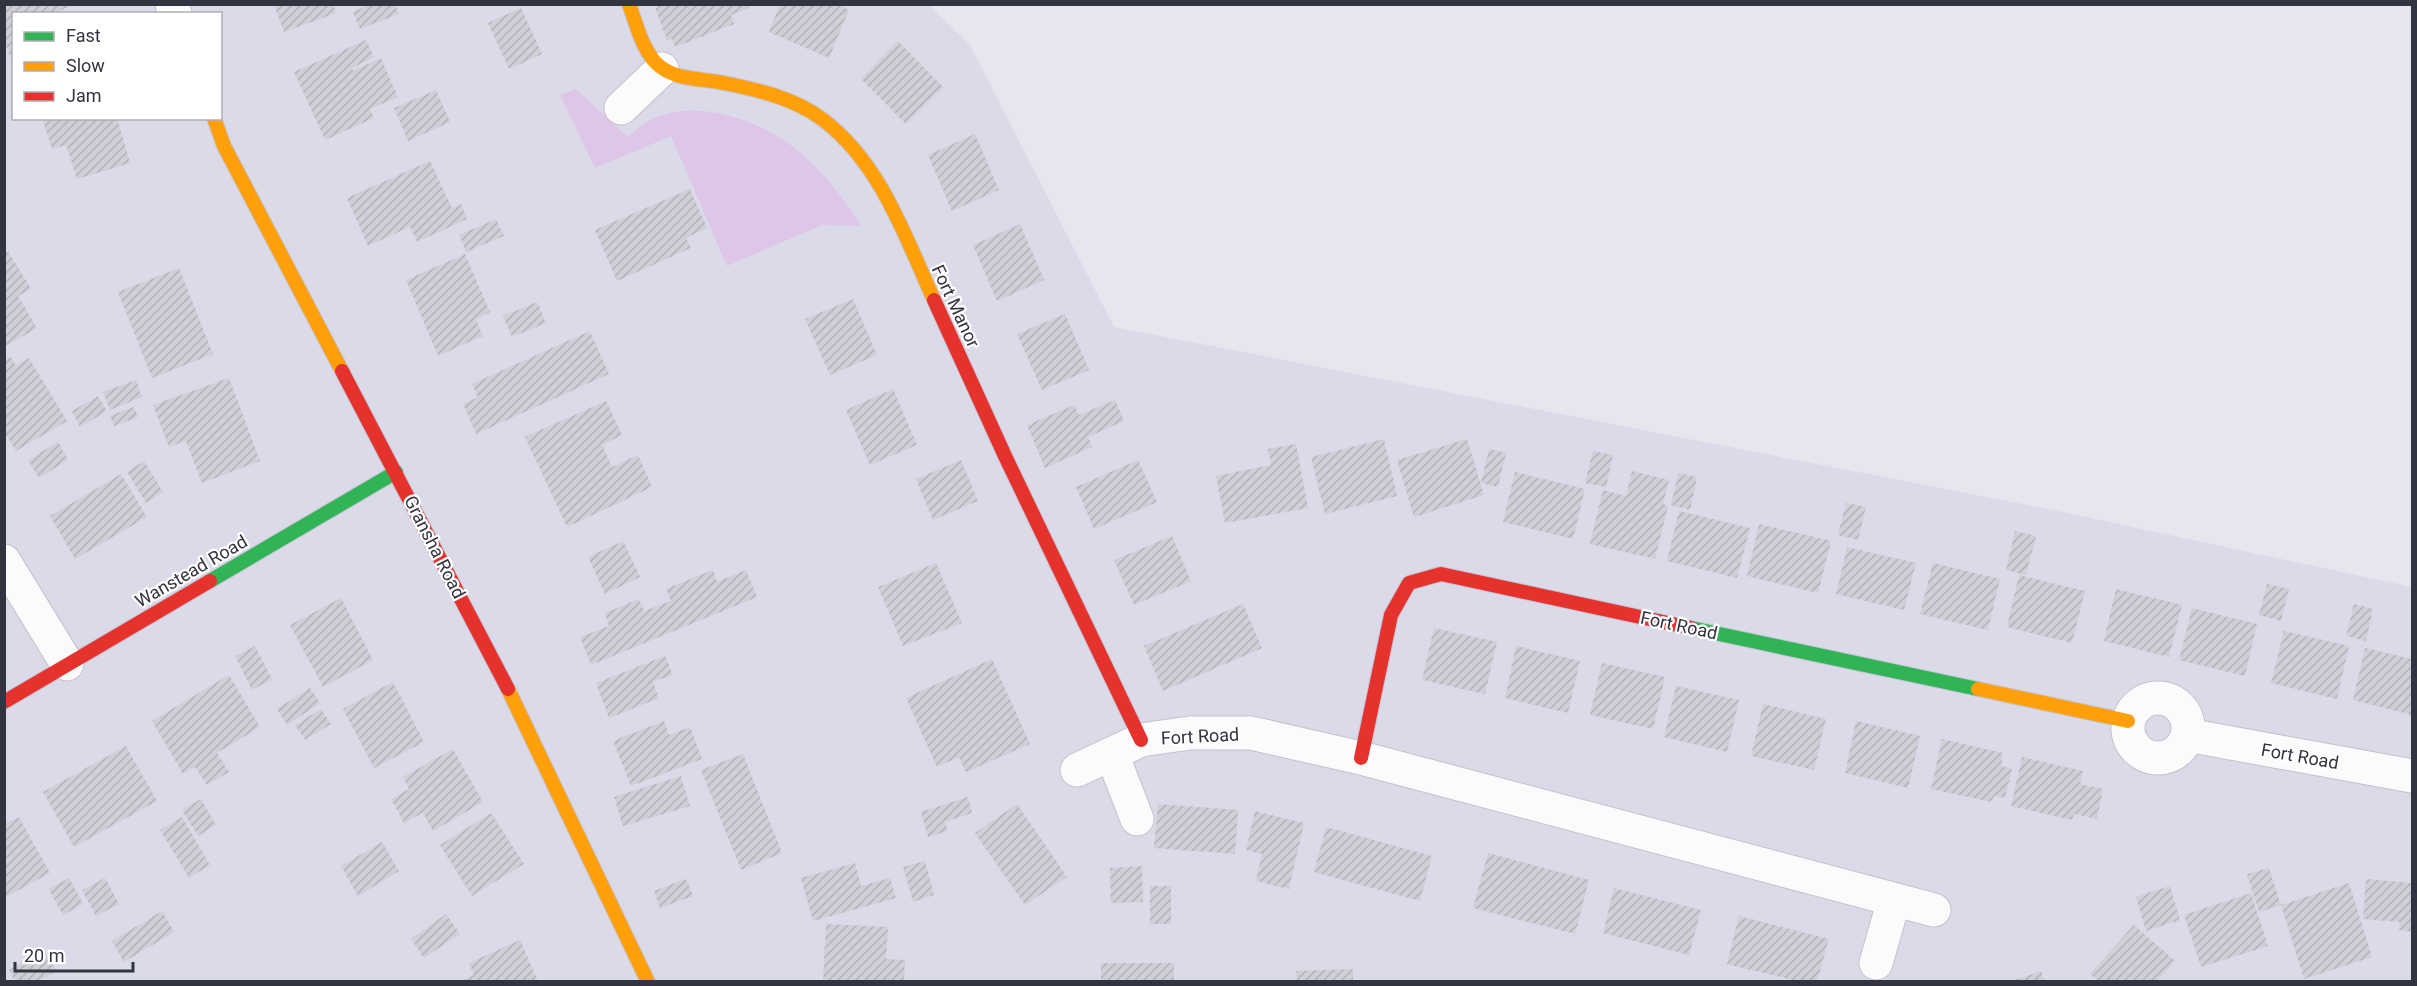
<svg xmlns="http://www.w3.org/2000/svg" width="2417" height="986" viewBox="0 0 2417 986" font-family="Roboto,sans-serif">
<defs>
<pattern id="building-hatch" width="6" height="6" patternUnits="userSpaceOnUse" patternTransform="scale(1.5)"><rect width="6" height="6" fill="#cfcfd7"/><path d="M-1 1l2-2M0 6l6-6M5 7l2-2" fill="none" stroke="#b2b2ba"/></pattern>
</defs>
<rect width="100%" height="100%" fill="#e6e6ee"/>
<path fill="#dadae8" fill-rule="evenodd" d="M5,5h924l41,40 144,282 939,183 359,77v394l-2407,1zM14,14h206v104h-206z"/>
<path fill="#dec6e9" d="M576,89l52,48c7,-5 14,-13 22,-17 20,-10 45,-11 67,-7 67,13 109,57 144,113l-39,-1 -95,41 -56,-130 -76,32 -35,-73z"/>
<g fill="url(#building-hatch)">
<polygon points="4,4 73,4 73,5 52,14 14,14 13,65 4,39"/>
<polygon points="274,4 333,4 336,13 284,32"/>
<polygon points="370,4 395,4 399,14 360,29 353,12"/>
<polygon points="658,4 748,4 749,8 731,15 734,24 675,47 672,39 667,40 655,8 659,7"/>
<polygon points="780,4 837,4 849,10 829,58 769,32"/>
<polygon points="521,8 542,54 509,69 488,23"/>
<polygon points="366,40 374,57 352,68 353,71 381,58 398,97 370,109 374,118 325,140 294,72"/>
<polygon points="898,41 943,87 906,124 861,79"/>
<polygon points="436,90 450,122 408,141 394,108"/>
<polygon points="42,118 117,118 130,163 77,179 66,145 52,149"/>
<polygon points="975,134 999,190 952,211 928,155"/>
<polygon points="430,161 452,208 461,204 467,219 417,242 410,227 368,246 347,198"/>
<polygon points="690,189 707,228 686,238 691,248 617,281 595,230"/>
<polygon points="496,219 504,236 466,252 459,235"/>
<polygon points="1020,224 1044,280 997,301 973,245"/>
<polygon points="8,251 31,289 18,296 37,328 4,347 4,253"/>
<polygon points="465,254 490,312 476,319 483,336 438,356 406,280"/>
<polygon points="179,268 213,354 152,378 118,292"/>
<polygon points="853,299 877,355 830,375 805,319"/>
<polygon points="537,302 546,323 512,337 503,316"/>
<polygon points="1065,314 1089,370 1042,390 1017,334"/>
<polygon points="590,331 609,374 476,434 463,404 478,397 472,384"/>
<polygon points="11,357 16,366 29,358 67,421 16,451 4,432 4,360"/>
<polygon points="229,378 260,461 202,483 186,441 169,447 153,405"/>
<polygon points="136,380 142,397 110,410 103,392"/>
<polygon points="893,389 917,445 870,465 846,410"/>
<polygon points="98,396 107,411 80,427 72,411"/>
<polygon points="1115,400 1124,421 1088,437 1092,447 1045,468 1027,425 1074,405 1079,415"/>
<polygon points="606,401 622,435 602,445 612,467 638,455 652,487 567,527 525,437"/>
<polygon points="134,407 138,417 114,426 110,416"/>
<polygon points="1384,439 1397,496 1325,514 1311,457"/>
<polygon points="1467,439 1484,495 1414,517 1397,460"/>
<polygon points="58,442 68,460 39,478 28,460"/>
<polygon points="1296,444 1308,508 1225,523 1216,476 1271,465 1268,449"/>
<polygon points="1489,449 1506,453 1498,487 1481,483"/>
<polygon points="1593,451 1613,455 1606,487 1585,483"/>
<polygon points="961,460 978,501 933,520 916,479"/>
<polygon points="1138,460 1157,502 1094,529 1076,487"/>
<polygon points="144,461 163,492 146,503 127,472"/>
<polygon points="1632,471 1669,480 1663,504 1668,506 1655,559 1590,544 1603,490 1626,496"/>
<polygon points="1515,472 1585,489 1573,539 1503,522"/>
<polygon points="1678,473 1697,477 1690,510 1671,505"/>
<polygon points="121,474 147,517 75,559 50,516"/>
<polygon points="1846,503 1866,507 1858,540 1838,535"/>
<polygon points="1679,511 1750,528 1737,578 1667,561"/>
<polygon points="1759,524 1831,541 1818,593 1747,576"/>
<polygon points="2015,531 2036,536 2026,575 2006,570"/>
<polygon points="1172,536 1191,581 1134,605 1114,560"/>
<polygon points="623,541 640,577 605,594 588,557"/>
<polygon points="1847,547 1916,563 1904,610 1836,594"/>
<polygon points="936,563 962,623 903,646 878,587"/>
<polygon points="1933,563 2000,579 1988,630 1920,614"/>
<polygon points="713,570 717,582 746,570 757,597 591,665 580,637 609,626 605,613 639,599 644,611 671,601 666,589"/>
<polygon points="2019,575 2085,591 2072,643 2007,627"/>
<polygon points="2267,584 2289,589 2281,621 2259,615"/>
<polygon points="2116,589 2182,605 2169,657 2104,641"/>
<polygon points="341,598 373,660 323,687 290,625"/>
<polygon points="1243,604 1262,648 1163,691 1144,646"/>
<polygon points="2354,604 2373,609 2366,641 2346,636"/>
<polygon points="2192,608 2257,624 2245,676 2179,660"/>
<polygon points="1434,628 1497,642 1485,694 1422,680"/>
<polygon points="2284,631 2349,646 2337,699 2271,683"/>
<polygon points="255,646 272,679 252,690 235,656"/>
<polygon points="1516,646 1580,661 1568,713 1505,698"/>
<polygon points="2365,648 2412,659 2412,715 2353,700"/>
<polygon points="665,656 673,675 653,682 659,698 609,718 596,683"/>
<polygon points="992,659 1030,744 966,772 959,757 937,767 906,698"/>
<polygon points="1602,663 1665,677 1653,729 1590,715"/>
<polygon points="229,675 260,727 217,753 229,772 207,785 195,767 183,774 152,721"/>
<polygon points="393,682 424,742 374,768 343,709"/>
<polygon points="1676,686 1739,700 1727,752 1664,737"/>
<polygon points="310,688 320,703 287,725 277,709"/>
<polygon points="1763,704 1826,719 1814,770 1751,756"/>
<polygon points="321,709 331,724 305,740 295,725"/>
<polygon points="664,721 669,735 690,727 702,759 631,786 613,741"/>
<polygon points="1856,721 1920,736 1908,788 1845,773"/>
<polygon points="1942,739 2003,753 2001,766 2012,769 2005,798 1994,796 1992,802 1931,789"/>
<polygon points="126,746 157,801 74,847 43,792"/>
<polygon points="453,749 483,802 433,831 423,813 404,823 391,799 409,789 403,777"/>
<polygon points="743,754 782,853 741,870 701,770"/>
<polygon points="2022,757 2083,771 2080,784 2103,789 2097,819 2074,814 2072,820 2011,806"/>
<polygon points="681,776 690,806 623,826 614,797"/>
<polygon points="968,797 972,813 945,822 948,831 928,837 921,812"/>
<polygon points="201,799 216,825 198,836 182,810"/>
<polygon points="1017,804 1067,877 1025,905 975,833"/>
<polygon points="1158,804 1238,810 1235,854 1154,848"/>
<polygon points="1255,811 1304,823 1289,889 1256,881 1262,854 1246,850"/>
<polygon points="491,813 524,864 472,896 440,845"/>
<polygon points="19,817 50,873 4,898 4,824"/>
<polygon points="182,817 210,865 189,878 160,830"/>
<polygon points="1326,827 1432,856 1420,901 1314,872"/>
<polygon points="382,842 399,871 358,896 341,866"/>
<polygon points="1488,853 1589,880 1575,934 1473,908"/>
<polygon points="925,861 934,895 913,902 903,867"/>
<polygon points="855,863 861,886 890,878 896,898 813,921 801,878"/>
<polygon points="1142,866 1143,902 1111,903 1110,868"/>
<polygon points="2269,868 2281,905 2259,912 2247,874"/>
<polygon points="69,878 83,904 63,915 49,889"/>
<polygon points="105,878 119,904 96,916 82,890"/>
<polygon points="686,879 693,896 660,908 654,891"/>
<polygon points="2366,879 2412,883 2412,932 2399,930 2400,922 2363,919"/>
<polygon points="2349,883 2372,957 2304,979 2281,905"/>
<rect x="1150" y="886" width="21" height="38"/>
<polygon points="2170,886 2180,920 2146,931 2136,897"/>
<polygon points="1614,888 1701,910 1689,955 1603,933"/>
<polygon points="2251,893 2268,946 2201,967 2184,915"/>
<polygon points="162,911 174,932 124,962 112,941"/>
<polygon points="446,914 460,934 424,958 411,939"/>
<polygon points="1739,916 1829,939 1817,981 1796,981 1727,964"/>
<polygon points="826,924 888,927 886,959 905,960 904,981 823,981"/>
<polygon points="2134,925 2175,961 2157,981 2098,981 2090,974"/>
<polygon points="520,940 538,981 461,981 474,975 469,963"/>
<polygon points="44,950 57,971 38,981 15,981 9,970"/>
<rect x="1101" y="963" width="73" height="18"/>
<polygon points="1353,969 1353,981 1297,981 1296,971"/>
<polygon points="2041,971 2045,981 2012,981"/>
</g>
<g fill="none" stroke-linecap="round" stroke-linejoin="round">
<g stroke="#c3c3cc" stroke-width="35">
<g id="street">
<polyline points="172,4 175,14"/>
<polyline points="621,108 662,69"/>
<polyline points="4,561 67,664"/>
<circle cx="2158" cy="728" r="30"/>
<polyline points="2187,735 2412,776"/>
<polyline points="1112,754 1137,819"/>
<polyline points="1077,770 1141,740 1190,733 1251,733 1361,758 1934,910"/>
<polyline points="1876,963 1894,900"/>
</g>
</g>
<g stroke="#c6c5d6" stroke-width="16">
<g id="fast">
<polyline points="210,581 396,472"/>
<polyline points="1691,628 1978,689"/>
</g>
</g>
<g stroke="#c6c5d6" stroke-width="16">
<g id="slow">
<path d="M629,4c7,19 12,42 26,58 18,19 46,16 69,21 34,7 70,15 98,36 58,43 83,117 112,181"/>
<polyline points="214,118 224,146 342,371"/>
<polyline points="508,689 648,982"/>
<polyline points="1978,689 2128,721"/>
</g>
</g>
<g stroke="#c6c5d6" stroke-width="16">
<g id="jam">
<polyline points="934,300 1005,456 1141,740"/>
<polyline points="342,371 508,689"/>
<polyline points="4,702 210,581"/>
<polyline points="1361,758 1391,615 1409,583 1441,574 1691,628"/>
</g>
</g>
<use href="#street" stroke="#fbfbfc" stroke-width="33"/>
<use href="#fast" stroke="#30b455" stroke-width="14"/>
<use href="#slow" stroke="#ff9f0a" stroke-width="14"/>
<use href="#jam" stroke="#e5322d" stroke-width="14"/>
</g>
<g text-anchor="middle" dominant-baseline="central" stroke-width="4.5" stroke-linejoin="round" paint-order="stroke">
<g font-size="18" fill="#333442" stroke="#fff">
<text transform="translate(956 306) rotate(65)">Fort Manor</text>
<text transform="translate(435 547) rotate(63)">Gransha Road</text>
<text transform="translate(191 571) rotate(-30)">Wanstead Road</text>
<text transform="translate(1679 625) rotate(12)">Fort Road</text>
<text transform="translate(1200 736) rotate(-3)">Fort Road</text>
<text transform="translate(2300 756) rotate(10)">Fort Road</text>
</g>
</g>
<rect width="2417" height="986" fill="none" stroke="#333442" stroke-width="12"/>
<rect x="12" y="12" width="210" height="108" fill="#ffffff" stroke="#adaeb3" stroke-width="1.5"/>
<rect x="24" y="32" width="30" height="9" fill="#30b455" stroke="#adaeb3" stroke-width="1.5"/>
<text x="66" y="42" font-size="18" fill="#333442">Fast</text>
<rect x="24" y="62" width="30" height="9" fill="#ff9f0a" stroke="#adaeb3" stroke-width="1.5"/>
<text x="66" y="72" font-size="18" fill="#333442">Slow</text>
<rect x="24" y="92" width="30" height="9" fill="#e5322d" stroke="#adaeb3" stroke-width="1.5"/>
<text x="66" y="102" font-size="18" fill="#333442">Jam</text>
<path d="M15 962v9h118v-9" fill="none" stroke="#333442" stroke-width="3"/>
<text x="24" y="962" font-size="18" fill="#333442" stroke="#ffffff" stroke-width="4.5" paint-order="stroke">20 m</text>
</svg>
